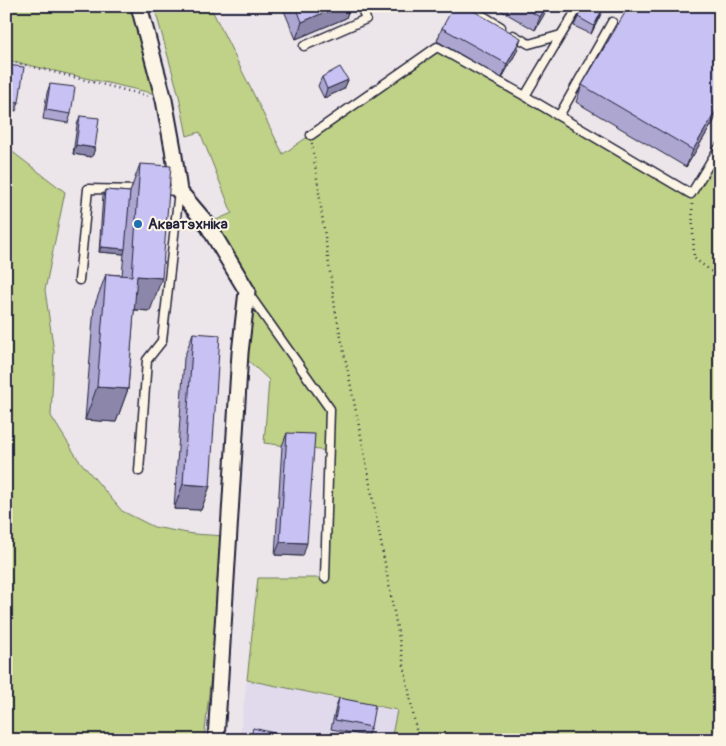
<svg xmlns="http://www.w3.org/2000/svg" width="726" height="746" viewBox="0 0 726 746" font-family="Pangolin,sans-serif">
<rect width="100%" height="100%" fill="#ece5e9"/>
<filter id="ink" filterUnits="userSpaceOnUse"><feTurbulence type="fractalNoise" baseFrequency=".02" numOctaves="2"/><feDisplacementMap in="SourceGraphic" scale="10" xChannelSelector="R" yChannelSelector="G"/><feConvolveMatrix kernelMatrix="1 2 1 2 8 2 1 2 1" color-interpolation-filters="sRGB"/></filter>
<g filter="url(#ink)">
<polygon fill="#e1daec" points="247,680 397,711 391,740 239,740"/>
<g fill="#bfd287" stroke="#707a61">
<polygon points="6,6 134,6 156,94 6,60"/>
<polygon points="154,6 210,6 283,154 437,47 691,194 720,146 720,740 391,740 397,710 247,680 258,578 325,578 327,451 264,443 269,380 240,353 247,291 207,224 232,213 200,132 187,136 179,96"/>
<polygon points="6,147 65,192 45,290 54,352 51,416 78,459 122,511 154,527 193,534 226,536 204,740 6,740"/>
</g>
<g fill="none" stroke-linecap="round" stroke-linejoin="round">
<g stroke="#22223b" stroke-width="11">
<g id="service">
<polyline points="467,6 501,27"/>
<polyline points="513,35 529,44 561,35 579,6"/>
<polyline points="561,35 525,96 691,194 720,146"/>
<polyline points="304,46 366,19 361,6"/>
<polyline points="559,116 612,22"/>
<polyline points="311,135 437,47 525,96"/>
<polyline points="79,280 88,189 139,190"/>
<polyline points="248,293 330,409 325,578"/>
<polyline points="139,471 147,360 162,341 179,191 160,190"/>
</g>
</g>
<g stroke="#22223b" stroke-width="19">
<polyline id="minor" points="139,6 164,100 173,149 179,191 207,224 247,291 240,353 216,740"/>
</g>
<g stroke="#22223b" stroke-width="2.5" stroke-dasharray="1 4" stroke-linecap="butt">
<polyline points="102,6 127,12"/>
<polyline points="6,60 148,96"/>
<polyline points="312,143 335,308 362,441 418,740"/>
<polyline points="692,204 694,258 720,278"/>
</g>
<use href="#service" stroke="#fcf5e5" stroke-width="8"/>
<use href="#minor" stroke="#fcf5e5" stroke-width="15"/>
</g>
<g fill="#aca6d1" stroke="#22223b">
<polygon points="282,6 350,6 346,18 296,39"/>
<polygon points="493,6 549,6 535,30"/>
<polygon points="720,6 720,111 686,167 576,102 582,85"/>
<polygon points="603,10 591,34 574,26 578,17"/>
<polygon points="442,28 517,51 502,78 437,41"/>
<polygon points="322,77 348,80 344,89 324,98 318,86"/>
<polygon points="50,84 71,114 68,123 43,119 47,93"/>
<polygon points="80,116 95,148 92,157 73,154 77,125"/>
<polygon points="140,164 150,311 134,310 128,389 116,422 85,420 94,307 106,274 122,275 124,254 99,252 103,195 105,190 130,192"/>
<polygon points="193,333 210,486 201,510 174,509 184,358"/>
<polygon points="287,433 303,556 275,555 282,446"/>
<polygon points="339,698 371,727 367,736 331,729 336,707"/>
</g>
<g fill="#8c87aa" stroke="#22223b">
<polygon points="339,6 350,6 346,18 296,39 302,22"/>
<polygon points="546,6 549,6 535,30 540,17"/>
<polygon points="604,6 605,6 591,34 594,26"/>
<polygon points="521,38 517,51 502,78 507,64"/>
<polygon points="348,80 344,89 324,98 327,89"/>
<polygon points="6,100 19,102 16,111 6,109"/>
<polygon points="720,104 720,111 686,167 693,150"/>
<polygon points="76,145 95,148 92,157 73,154"/>
<polygon points="101,247 125,249 124,254 99,252"/>
<polygon points="137,276 162,278 150,311 125,309"/>
<polygon points="97,387 128,389 116,422 85,420"/>
<polygon points="183,484 210,486 201,510 174,509"/>
<polygon points="280,542 307,543 303,556 275,555"/>
</g>
<g fill="#c8c1f3" stroke="#22223b">
<polygon points="296,6 339,6 302,22"/>
<polygon points="454,6 465,6 521,38 507,64 442,28"/>
<polygon points="521,6 546,6 540,17"/>
<polygon points="583,6 604,6 594,26 578,17"/>
<polygon points="629,6 720,6 720,104 693,150 582,85"/>
<polygon points="6,65 24,67 19,102 6,100"/>
<polygon points="340,67 348,80 327,89 322,77"/>
<polygon points="50,84 75,87 71,114 46,110"/>
<polygon points="80,116 99,118 95,148 76,145"/>
<polygon points="140,164 171,166 162,278 137,276 128,389 97,387 106,274 132,276"/>
<polygon points="105,190 130,192 125,249 101,247"/>
<polygon points="193,333 220,335 210,486 183,484"/>
<polygon points="287,433 315,434 307,543 280,542"/>
<polygon points="339,698 375,705 371,727 335,720"/>
<polygon points="253,728 304,740 250,740"/>
<polygon points="320,733 343,737 343,740 318,740"/>
</g>
</g>
<circle fill="#1f6fb2" stroke="#fcf5e5" stroke-width="2" cx="138" cy="224" r="5"/>
<g text-anchor="middle" dominant-baseline="central" stroke-width="4" stroke-linejoin="round" paint-order="stroke">
<g font-size="15" font-weight="bold" fill="#22223b" stroke="#fcf5e5" text-anchor="start">
<text x="148" y="224">Акватэхніка</text>
</g>
</g>
<rect width="726" height="746" fill="none" stroke="#fcf5e5" stroke-width="25"/>
<rect x="12" y="12" width="701" height="721" fill="none" stroke="#22223b" stroke-width="2" filter="url(#ink)"/>
</svg>
